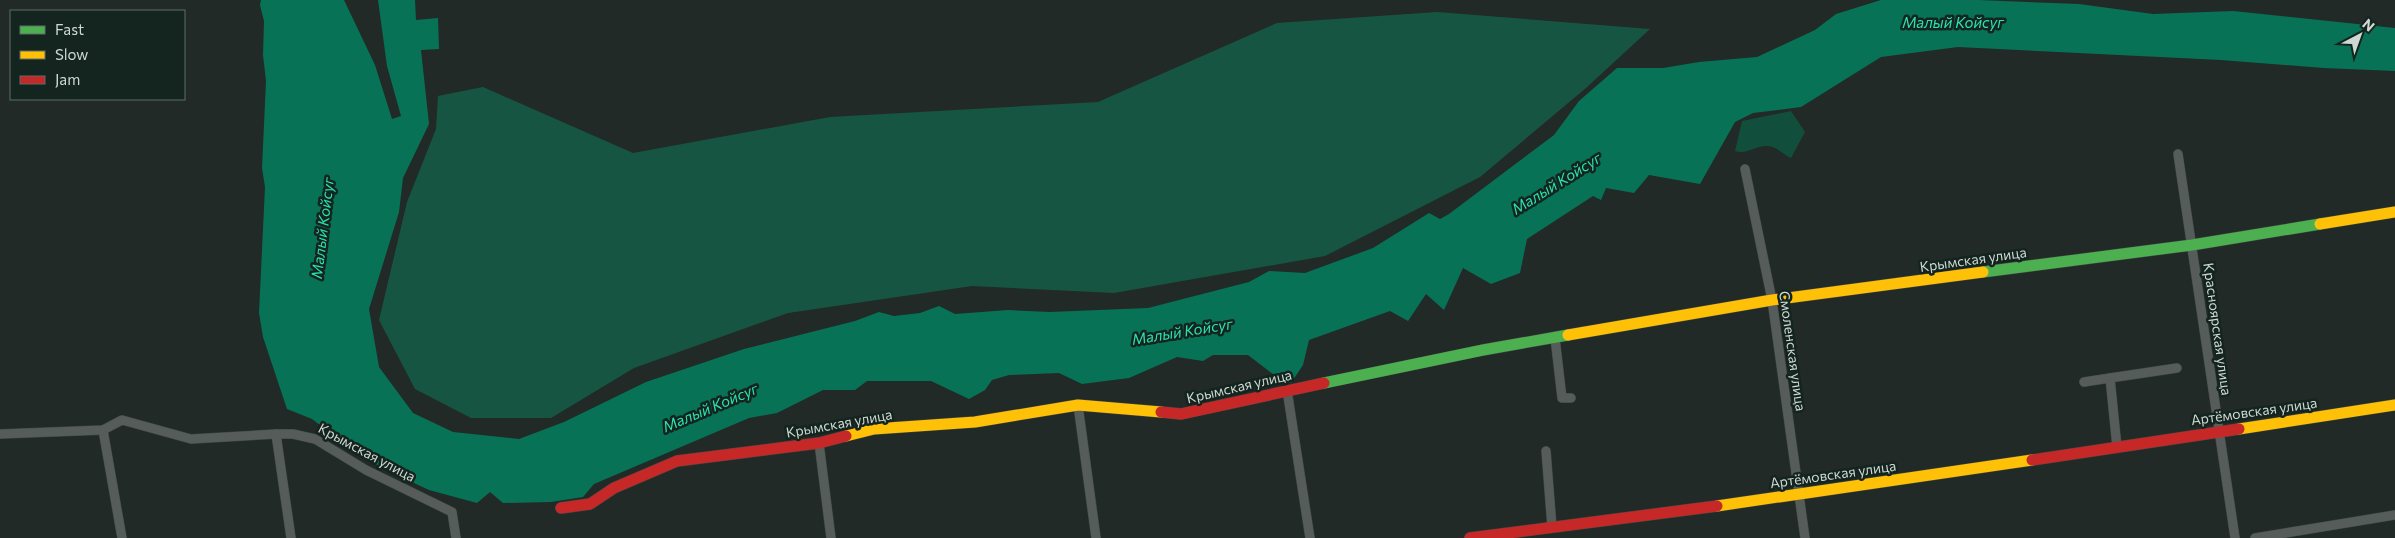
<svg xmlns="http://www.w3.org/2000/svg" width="2395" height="538" viewBox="0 0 2395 538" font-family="Commissioner,sans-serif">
<rect width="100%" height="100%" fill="#212a26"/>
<path fill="#114f3c" d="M1791,111l14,21 -14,26c-9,-4 -14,-12 -25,-12 -12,0 -19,9 -31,5l7,-30z"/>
<polygon fill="#175543" points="1437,12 1650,29 1586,88 1480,177 1325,256 1114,293 972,286 788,313 634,368 551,418 471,418 415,389 379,320 407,202 436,129 438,96 483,87 633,153 830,117 1098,102 1277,23"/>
<polygon fill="#087257" points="261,0 344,0 375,65 392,119 401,116 387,66 378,0 415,0 416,20 438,18 439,49 421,50 429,124 403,178 399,212 369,309 379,367 413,413 453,432 519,439 564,422 646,382 744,349 855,321 879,312 894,316 920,313 939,306 955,314 1008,310 1050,312 1148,308 1249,282 1269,271 1305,273 1373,248 1429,213 1440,219 1449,214 1554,135 1579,101 1617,68 1663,68 1699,62 1757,57 1815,30 1836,14 1881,0 1978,0 2079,4 2153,14 2233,11 2395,28 2395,71 2324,68 2221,60 1958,47 1881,57 1801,107 1753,113 1735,122 1700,184 1649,175 1634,193 1606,188 1601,200 1593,196 1527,239 1520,273 1491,284 1463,268 1444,310 1426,294 1408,321 1390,311 1309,340 1303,365 1291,383 1278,378 1248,355 1213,355 1203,361 1177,357 1129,378 1082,384 1059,373 1009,375 992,380 985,390 969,399 931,381 867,381 855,390 823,390 777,413 749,418 594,484 583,497 551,502 503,503 490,492 477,503 429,490 399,476 364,458 312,419 287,409 263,337 259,313 265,187 262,168 266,81 263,55 264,21 260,5"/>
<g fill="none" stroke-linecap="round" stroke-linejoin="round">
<g stroke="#3e4642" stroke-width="10">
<g id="street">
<polyline points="2178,154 2235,538"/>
<polyline points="1745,169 1772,300 1805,538"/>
<polyline points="1555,338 1562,398 1571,398"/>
<polyline points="2110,378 2177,368"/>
<polyline points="2084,382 2110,378 2117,447"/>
<polyline points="1287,390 1310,538"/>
<polyline points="1078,405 1096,538"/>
<polyline points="103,430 122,538"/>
<polyline points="0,434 103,430 122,420 191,439 276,434 293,434 315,439 366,470 452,512 456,538"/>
<polyline points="276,434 291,538"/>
<polyline points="819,443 831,538"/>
<polyline points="1546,451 1552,527"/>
<polyline points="2255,538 2395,515"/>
</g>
</g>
<g stroke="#3e4642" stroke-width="12">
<g id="fast">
<polyline points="1983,272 2192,245 2320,224"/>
<polyline points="1324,383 1483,350 1568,335"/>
</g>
</g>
<g stroke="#3e4642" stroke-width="12">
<g id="slow">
<polyline points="2320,224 2395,212"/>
<polyline points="1568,335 1772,300 1983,272"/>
<polyline points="2239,429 2395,405"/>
<polyline points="846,436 874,429 975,422 1078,405 1161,412"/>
<polyline points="1717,506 2032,460"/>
</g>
</g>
<g stroke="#3e4642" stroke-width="12">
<g id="jam">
<polyline points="1161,412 1181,414 1324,383"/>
<polyline points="2032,460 2239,429"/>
<polyline points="561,508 590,504 614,488 677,461 819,443 846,436"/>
<polyline points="1470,538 1717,506"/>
</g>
</g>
<use href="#street" stroke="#555c59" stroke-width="9"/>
<use href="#fast" stroke="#4caf50" stroke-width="11"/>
<use href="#slow" stroke="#ffc107" stroke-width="11"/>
<use href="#jam" stroke="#c62828" stroke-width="11"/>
</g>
<g text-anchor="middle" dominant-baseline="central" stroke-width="5" stroke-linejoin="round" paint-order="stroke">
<g font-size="14" fill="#cfd9d4" stroke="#14241e">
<text transform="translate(1973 259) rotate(-8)">Крымская улица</text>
<text transform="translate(2218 329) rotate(82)">Красноярская улица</text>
<text transform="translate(1793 351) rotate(82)">Смоленская улица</text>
<text transform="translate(1239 386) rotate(-13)">Крымская улица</text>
<text transform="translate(2254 411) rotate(-8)">Артёмовская улица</text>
<text transform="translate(839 423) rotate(-10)">Крымская улица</text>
<text transform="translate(367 452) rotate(28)">Крымская улица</text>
<text transform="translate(1833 474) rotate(-8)">Артёмовская улица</text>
</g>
<g font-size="15" font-style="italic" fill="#2ae3b0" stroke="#14241e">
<text x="1953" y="22">Малый Койсуг</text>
<text transform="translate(1556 183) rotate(-32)">Малый Койсуг</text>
<text transform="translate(322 228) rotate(-83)">Малый Койсуг</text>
<text transform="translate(1182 331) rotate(-9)">Малый Койсуг</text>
<text transform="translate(710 407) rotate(-23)">Малый Койсуг</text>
</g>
</g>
<rect x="10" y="10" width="175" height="90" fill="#14241e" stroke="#5f6c67"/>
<rect x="20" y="26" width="25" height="8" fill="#4caf50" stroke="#5f6c67"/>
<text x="55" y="35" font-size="15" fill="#cfd9d4">Fast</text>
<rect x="20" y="51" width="25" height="8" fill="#ffc107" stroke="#5f6c67"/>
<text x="55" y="60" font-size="15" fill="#cfd9d4">Slow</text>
<rect x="20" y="76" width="25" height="8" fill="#c62828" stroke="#5f6c67"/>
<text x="55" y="85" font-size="15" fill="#cfd9d4">Jam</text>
<g transform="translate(2360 35) rotate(41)" stroke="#14241e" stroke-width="4" paint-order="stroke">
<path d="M0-4L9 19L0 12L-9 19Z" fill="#cfd9d4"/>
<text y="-8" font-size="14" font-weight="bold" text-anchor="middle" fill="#cfd9d4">N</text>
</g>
</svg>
